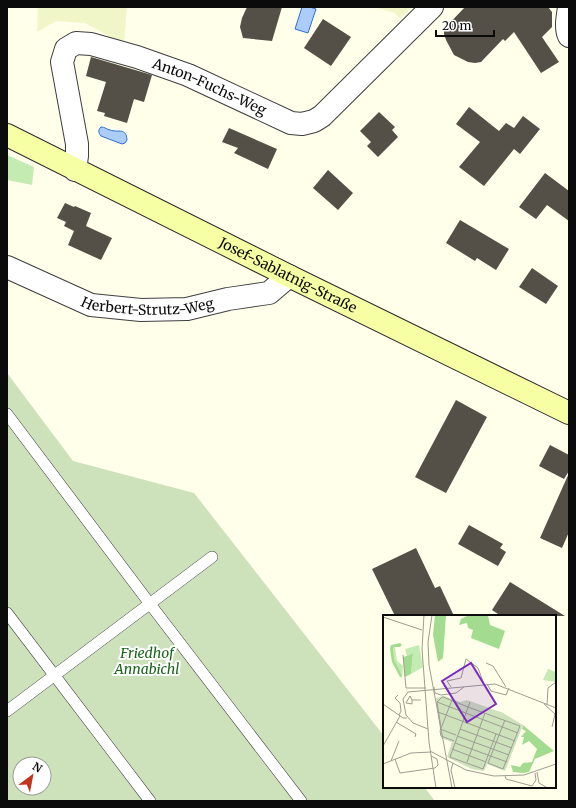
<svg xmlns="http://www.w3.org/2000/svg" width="576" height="808" viewBox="0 0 576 808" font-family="Merriweather,serif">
<rect width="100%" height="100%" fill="#ffffea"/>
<g fill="#f1f6c9">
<polygon points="38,7 127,7 124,44 85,23 56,21 37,32"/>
<polygon points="375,7 411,7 400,19 395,13"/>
</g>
<polygon fill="#c4ebb2" points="7,155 34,167 32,185 7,180"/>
<path fill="#cde1bb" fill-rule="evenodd" d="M7,373l66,88 121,32 190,243v51h40l11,14h-428zM20,764h24v24h-24z"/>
<g fill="#acccf9" stroke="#2f71d4">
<polygon points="302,7 310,7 316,9 308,33 295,29"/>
<path d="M101,127c4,0 5,2 9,3 9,3 16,-3 17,10l-2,3 -3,1 -21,-8c-3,-4 -3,-6 0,-9z"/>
</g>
<g fill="#544f47">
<polygon points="247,7 282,7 272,41 243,38 240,27 242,18"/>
<polygon points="465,7 548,7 552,12 552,27 542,37 559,62 541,73 514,32 505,41 503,39 481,62 475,63 468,62 454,55 446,40 444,34 444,29"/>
<polygon points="323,19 351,37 331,66 304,48"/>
<polygon points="91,57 152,75 144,102 134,99 127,123 104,116 105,113 97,111 106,82 86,76"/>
<polygon points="469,107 499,131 506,123 514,128 523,116 540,129 520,154 514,149 484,186 459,167 480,142 456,124"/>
<polygon points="379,112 395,127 392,130 398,137 378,157 367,146 371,142 360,131"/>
<polygon points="229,128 277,149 268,169 234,153 238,148 222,142"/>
<polygon points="328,170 353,193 338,210 313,188"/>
<polygon points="545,173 569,191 569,221 547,205 536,219 519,207"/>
<polygon points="65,203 74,207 75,206 91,213 86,226 112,238 101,260 68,245 74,231 64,226 66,222 57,218"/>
<polygon points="460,220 509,249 496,270 477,258 475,261 446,243"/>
<polygon points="532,268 558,286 546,304 519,287"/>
<polygon points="456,400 487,417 446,493 415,477"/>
<polygon points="550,445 569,455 569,471 564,479 539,466"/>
<polygon points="569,473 569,532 562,548 540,538"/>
<polygon points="469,525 503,544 500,548 506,552 498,566 458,544"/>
<polygon points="416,548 435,588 440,586 454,616 395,616 372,569"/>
<polygon points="510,582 565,616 501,616 492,610"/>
</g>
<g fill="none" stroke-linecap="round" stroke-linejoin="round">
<g stroke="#3e3e3e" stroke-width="12">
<g id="lane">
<polyline points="7,414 150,604 301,801"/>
<polyline points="7,613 150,801"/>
<polyline points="7,711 212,557"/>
</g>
</g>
<g stroke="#3e3e3e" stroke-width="24">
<g id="street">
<path d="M569,7c-1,9 -4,20 0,29"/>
<path id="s1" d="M75,170l2,-14v-12l-15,-82 4,-13 10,-6 15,1 46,13 51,18 103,48 11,1 12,-3 8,-5 110,-109"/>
<path id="s2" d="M7,267l84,38 50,5 46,-1 41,-10 41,-6 20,-17"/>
</g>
</g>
<g stroke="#2d2d2d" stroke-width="24">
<g id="secondary">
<path id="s3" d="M7,135l282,141 280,137"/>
</g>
</g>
<use href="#lane" stroke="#fff" stroke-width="11"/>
<use href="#street" stroke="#fff" stroke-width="22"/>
<use href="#secondary" stroke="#f7ffa5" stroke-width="22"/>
</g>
<g text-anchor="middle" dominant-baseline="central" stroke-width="4" stroke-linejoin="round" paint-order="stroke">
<g font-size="14" fill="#0b0b0b" stroke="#fff">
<text stroke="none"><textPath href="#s1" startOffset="276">Anton-Fuchs-Weg</textPath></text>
<text stroke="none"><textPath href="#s3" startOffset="314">Josef-Sablatnig-Straße</textPath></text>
<text stroke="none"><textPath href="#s2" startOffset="149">Herbert-Strutz-Weg</textPath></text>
</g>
<g font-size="14" font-style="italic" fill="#1a6519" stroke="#fff">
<text x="147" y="653">Friedhof<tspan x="147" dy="16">Annabichl</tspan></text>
</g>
</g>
<g transform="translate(383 615)">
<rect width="173" height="173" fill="#ffffea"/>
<path d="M36,30l4,22 -12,7 2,-19 -6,1 -2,-7zM8,32h4l2,14 6,5 -1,13 -9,-18zM165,54l8,3v10l-13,-2z" fill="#c4ebb2"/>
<path d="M52,0h11l-3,43 -5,4 -5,-27zM86,0h19l2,10 15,6 -6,18 -28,-11 2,-8 -5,-2 -1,-5 -8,2 2,-6zM17,28l2,2 -2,2h-7v3l1,10 8,16 -2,1 -8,-15 -2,-13 1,-4zM30,39l-2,20 -6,3 -2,-20zM140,110l31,26 -19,8 -6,13 -6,1 -10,-1 -2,-7 9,2 3,-4 9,-1 5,-13 -8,-8 -7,4 2,-8h-3l5,-6 -4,-2z" fill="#a3dc90"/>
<path d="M61,81l16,6 7,-2 36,13 20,12 -18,46 -18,-7 -3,7 -12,-2 -25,-12 5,-15 -11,-4 -5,-40z" fill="#cde1bb"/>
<path fill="none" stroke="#9d9d91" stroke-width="1" d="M41,0l-2,34 7,93 7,46M49,0l-4,27 1,23 23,123M0,2l39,13M20,40l3,33h20M103,48l7,3 13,21M104,69l4,7 15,4 3,-7M51,72l1,6 6,2 15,-2 8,-6M68,72l-4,-6 14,-3 5,-19 12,9 6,16M15,80l-3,3 5,5 1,8 -2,4M29,85v4l-6,-1 4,-7 2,4h9M69,85l-12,31 1,5 13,5M54,87l81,31M87,87l-20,55 33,12 13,-35M0,89l20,14h4M161,89l11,10 -3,13M164,90l1,-17 8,-6M55,97l77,29M13,107l20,12 -1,3M58,113l-4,-26 5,-5h1l25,10 19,7 33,12 -17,43 -15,-6 17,-43M45,114l-15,-6 -7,-8 -3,-16 5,-7 87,-8 61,24M57,114l16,6M77,114l52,19M74,121l52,19M72,128l52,19M0,131l17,-30M69,134l34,13M47,136l36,19 28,6 30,-1 32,-11M12,144l5,14 35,-5 3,-3 -1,-6 -6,-3M8,146l8,-20M84,147l18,-49M70,148l-2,7 4,18M0,149l28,-11 20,-1M154,157l2,11 7,4M122,161l1,3 26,7 4,-6 -1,-7"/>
<path fill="#7b2cbf" fill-opacity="0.15" stroke="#7b2cbf" stroke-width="2" d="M88,48l25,41 -29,18 -25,-41z"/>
<rect width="173" height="173" fill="none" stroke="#0b0b0b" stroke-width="2"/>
</g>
<rect width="576" height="808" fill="none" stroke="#0b0b0b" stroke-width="16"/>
<g transform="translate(32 776) rotate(32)"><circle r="19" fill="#ffffff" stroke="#9d9d9d"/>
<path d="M0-3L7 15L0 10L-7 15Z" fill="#c1371d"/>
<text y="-6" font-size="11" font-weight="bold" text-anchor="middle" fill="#0b0b0b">N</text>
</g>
<path d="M436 30v6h58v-6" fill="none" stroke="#0b0b0b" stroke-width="2"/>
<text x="442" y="30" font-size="12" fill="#0b0b0b" stroke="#ffffff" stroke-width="3" paint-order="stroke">20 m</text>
</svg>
